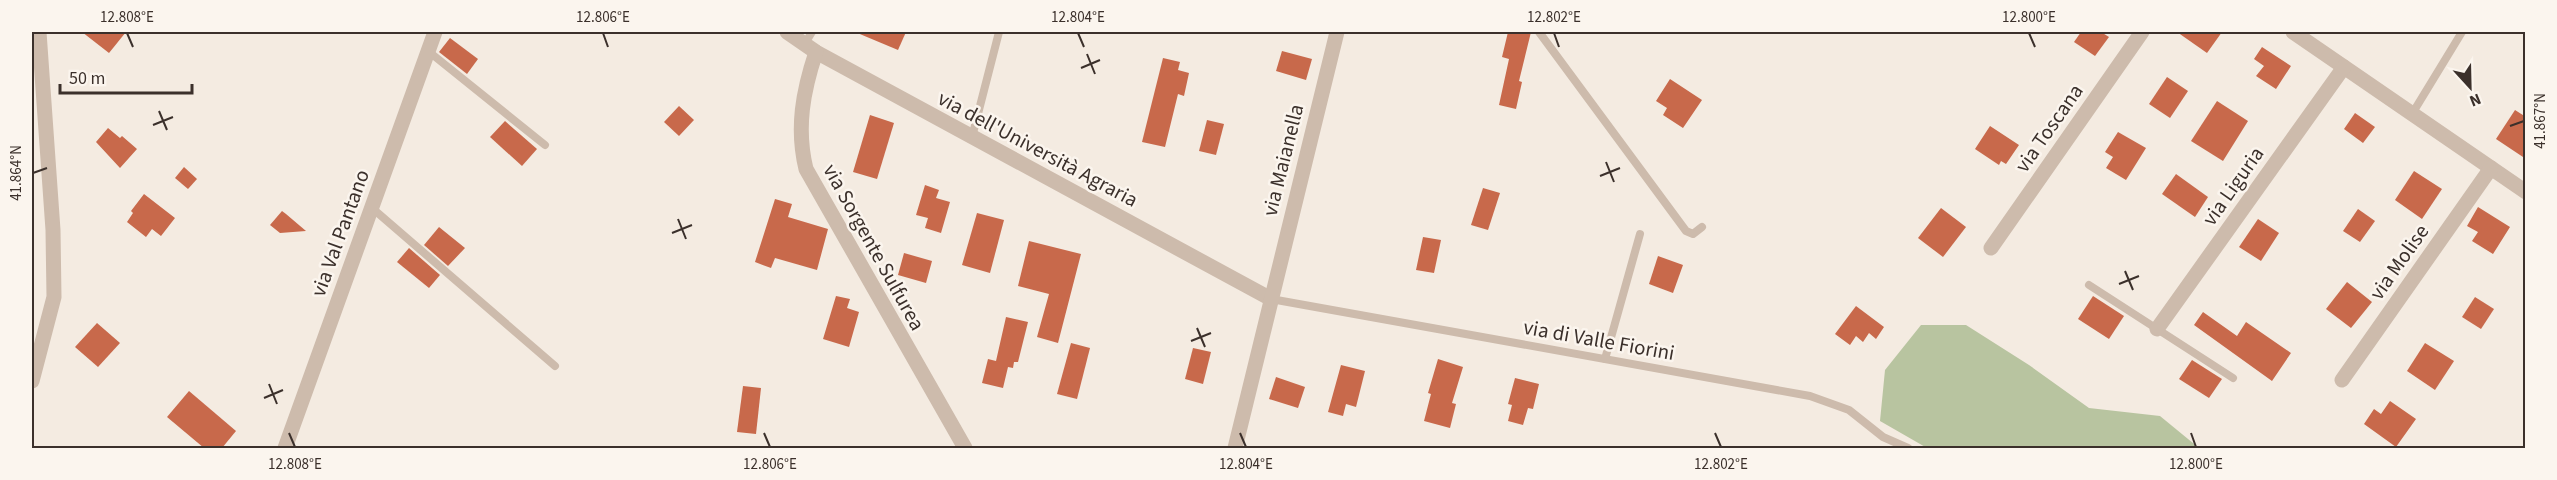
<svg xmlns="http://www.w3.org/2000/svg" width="2557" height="480" viewBox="0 0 2557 480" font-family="'Source Sans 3',sans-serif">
<rect width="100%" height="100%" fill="#f4ebe1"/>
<polygon fill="#b8c4a0" points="1921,325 1966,325 2029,365 2089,408 2160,416 2199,448 1927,448 1880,421 1885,370"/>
<g fill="#c8694b">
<polygon points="82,32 126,32 109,53"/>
<polygon points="855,32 906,32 898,50"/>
<polygon points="1508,32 1531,32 1519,81 1522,82 1516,109 1499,105 1509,59 1502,57"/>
<polygon points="2081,32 2101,32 2109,37 2095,56 2074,42"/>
<polygon points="2177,32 2222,32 2207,53"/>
<polygon points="450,38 478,59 467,74 439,52"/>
<polygon points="2262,47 2291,66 2276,89 2256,76 2264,66 2254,59"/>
<polygon points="1282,51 1312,59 1306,80 1276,71"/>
<polygon points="1163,58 1180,62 1178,70 1189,73 1184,96 1178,94 1165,147 1142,142"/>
<polygon points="2167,77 2188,91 2170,118 2149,104"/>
<polygon points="1670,79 1702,100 1683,128 1663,115 1667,108 1656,101"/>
<polygon points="2217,101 2248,121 2223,161 2191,141"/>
<polygon points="679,106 694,120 679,136 664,122"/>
<polygon points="2515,110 2526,117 2526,159 2496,139"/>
<polygon points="2355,113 2375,127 2363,143 2344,129"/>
<polygon points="870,115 894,123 877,179 853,172"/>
<polygon points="1207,120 1224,124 1216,155 1199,151"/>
<polygon points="505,121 537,149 522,166 490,137"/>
<polygon points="1990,126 2019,145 2006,164 2001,161 1999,165 1975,149"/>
<polygon points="108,128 120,138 122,136 137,149 120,168 96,142"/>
<polygon points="2118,132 2146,148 2126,180 2106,168 2113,157 2105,152"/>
<polygon points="184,167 197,179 188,189 175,178"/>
<polygon points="2414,171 2442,189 2422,219 2395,200"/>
<polygon points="2176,174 2208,197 2195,217 2162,194"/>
<polygon points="925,185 939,190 936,198 950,202 941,233 925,228 928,218 916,215"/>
<polygon points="1483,188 1500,193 1488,230 1471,225"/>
<polygon points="144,194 175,218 161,236 152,229 146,237 127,222 133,213 131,211"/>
<polygon points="775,199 792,204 788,217 828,229 817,270 775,258 771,268 755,262"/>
<polygon points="2478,207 2510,227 2493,254 2472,241 2478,232 2467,226"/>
<polygon points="1941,208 1966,227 1943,257 1918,238"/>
<polygon points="2358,209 2375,221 2360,242 2343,231"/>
<polygon points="282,211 286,214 306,231 280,233 270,225"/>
<polygon points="977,213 1004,220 990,273 962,265"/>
<polygon points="2258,219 2279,233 2261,261 2239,247"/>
<polygon points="439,227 465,248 448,266 424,245"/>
<polygon points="1423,237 1441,240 1434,273 1416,270"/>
<polygon points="1029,241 1081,254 1058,343 1037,337 1049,294 1018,286"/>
<polygon points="409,248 440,275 429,288 397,262"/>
<polygon points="904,253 932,261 926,283 898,275"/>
<polygon points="1658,256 1683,265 1673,293 1649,284"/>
<polygon points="2347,282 2372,302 2351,328 2326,309"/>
<polygon points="836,296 850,299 847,308 859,312 849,347 823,339"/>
<polygon points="2093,296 2124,316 2109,339 2078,319"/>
<polygon points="2475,297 2494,309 2481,329 2462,317"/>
<polygon points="1856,306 1884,327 1876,339 1869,333 1863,342 1856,336 1850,345 1835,334"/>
<polygon points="2203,312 2237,336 2246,322 2291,353 2272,381 2194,325"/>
<polygon points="1006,317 1028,322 1018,362 1014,362 1013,368 1008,367 1003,388 982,383 988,359 996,361"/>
<polygon points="97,323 120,343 98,367 75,347"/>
<polygon points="1071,343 1090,348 1077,399 1057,394"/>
<polygon points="2425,343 2454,361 2435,390 2407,371"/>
<polygon points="1193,348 1211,352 1203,384 1185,379"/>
<polygon points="1438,359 1463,367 1452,403 1456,404 1450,428 1424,421 1431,394 1428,393"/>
<polygon points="2192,360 2222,379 2209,398 2179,379"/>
<polygon points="1341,365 1365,371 1356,407 1346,404 1343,416 1328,412"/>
<polygon points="1276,377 1305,387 1298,408 1269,399"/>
<polygon points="1515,378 1539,384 1533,409 1528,408 1523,425 1508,421 1512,405 1508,404"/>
<polygon points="743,386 761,388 756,434 737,432"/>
<polygon points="189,391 236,431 222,448 204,448 167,417"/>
<polygon points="2390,401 2416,419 2396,447 2364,424 2374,409 2381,414"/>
</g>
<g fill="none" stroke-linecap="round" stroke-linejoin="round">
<g stroke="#cdbbac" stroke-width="8">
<polyline points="1539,32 1686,231 1693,234 1702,227"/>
<polyline points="804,45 812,32"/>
<polyline points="428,51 545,145"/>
<polyline points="2412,114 2462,32"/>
<polyline points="972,137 999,32"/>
<polyline points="372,208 555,366"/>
<polyline points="2089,285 2233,378"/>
<polyline points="1271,299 1810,396 1849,410 1883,437 1908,448"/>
<polyline points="1605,359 1640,234"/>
</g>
<g stroke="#cdbbac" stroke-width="15">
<polyline points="787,32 816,52 1271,299"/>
<polyline points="2293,32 2526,192"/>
<path d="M816,52c-13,39 -20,76 -10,117l159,279"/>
<polyline points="1991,248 2142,32"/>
<polyline points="2157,329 2344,67"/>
<polyline points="2342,380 2491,168"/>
<polyline points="285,448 435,32"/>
<polyline points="1235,448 1337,32"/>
</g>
<polyline stroke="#cdbbac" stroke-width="15" points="32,381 54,297 53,230 39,32"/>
</g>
<path fill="none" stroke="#3b302b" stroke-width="2" d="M127,33l6,14M603,33l5,14M1078,33l6,14M1554,33l5,14M2029,33l6,14M1087,54l8,20M1081,68l19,-8M159,111l8,19M153,125l20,-8M2510,126l14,-5M1606,162l8,20M33,173l14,-5M1600,176l20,-8M678,219l8,20M672,233l20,-8M2125,271l8,19M2119,284l20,-8M1197,328l8,19M1191,341l20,-8M269,384l8,20M264,398l19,-8M289,433l6,14M764,433l6,14M1240,433l6,14M1715,433l6,14M2191,433l5,14"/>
<g text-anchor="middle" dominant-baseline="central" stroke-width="5" stroke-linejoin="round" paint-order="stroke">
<g font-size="21" fill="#3b302b" stroke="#fbf5ee">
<text transform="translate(2049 128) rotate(-55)">via Toscana</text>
<text transform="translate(1038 149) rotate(28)">via dell'Università Agraria</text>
<text transform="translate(1283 160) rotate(-76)">via Maianella</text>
<text transform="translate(2233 186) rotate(-55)">via Liguria</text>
<text transform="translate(340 233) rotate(-70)">via Val Pantano</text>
<text transform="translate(874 247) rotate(61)">via Sorgente Sulfurea</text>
<text transform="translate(2399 262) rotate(-55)">via Molise</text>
<text transform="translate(1599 340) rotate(10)">via di Valle Fiorini</text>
</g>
</g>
<rect width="2557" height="480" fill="none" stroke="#fbf5ee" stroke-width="66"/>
<g transform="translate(2470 87) rotate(158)" stroke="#fbf5ee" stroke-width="4.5" paint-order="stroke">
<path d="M0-4.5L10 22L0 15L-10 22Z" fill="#3b302b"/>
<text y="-9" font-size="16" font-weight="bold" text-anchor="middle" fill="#3b302b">N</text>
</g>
<path d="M60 84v9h132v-9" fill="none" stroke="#3b302b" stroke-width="3"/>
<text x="69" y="84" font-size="18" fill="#3b302b" stroke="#fbf5ee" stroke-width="4.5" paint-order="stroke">50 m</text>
<rect x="33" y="33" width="2491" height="414" fill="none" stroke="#3b302b" stroke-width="2"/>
<g font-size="15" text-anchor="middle" fill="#3b302b">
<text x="127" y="22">12.808°E</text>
<text x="603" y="22">12.806°E</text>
<text x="1078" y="22">12.804°E</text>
<text x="1554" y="22">12.802°E</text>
<text x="2029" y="22">12.800°E</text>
<text transform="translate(2540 121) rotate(-90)" y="5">41.867°N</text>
<text transform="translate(16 173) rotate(-90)" y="5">41.864°N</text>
<text x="295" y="469">12.808°E</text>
<text x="770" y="469">12.806°E</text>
<text x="1246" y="469">12.804°E</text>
<text x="1721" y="469">12.802°E</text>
<text x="2196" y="469">12.800°E</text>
</g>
</svg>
